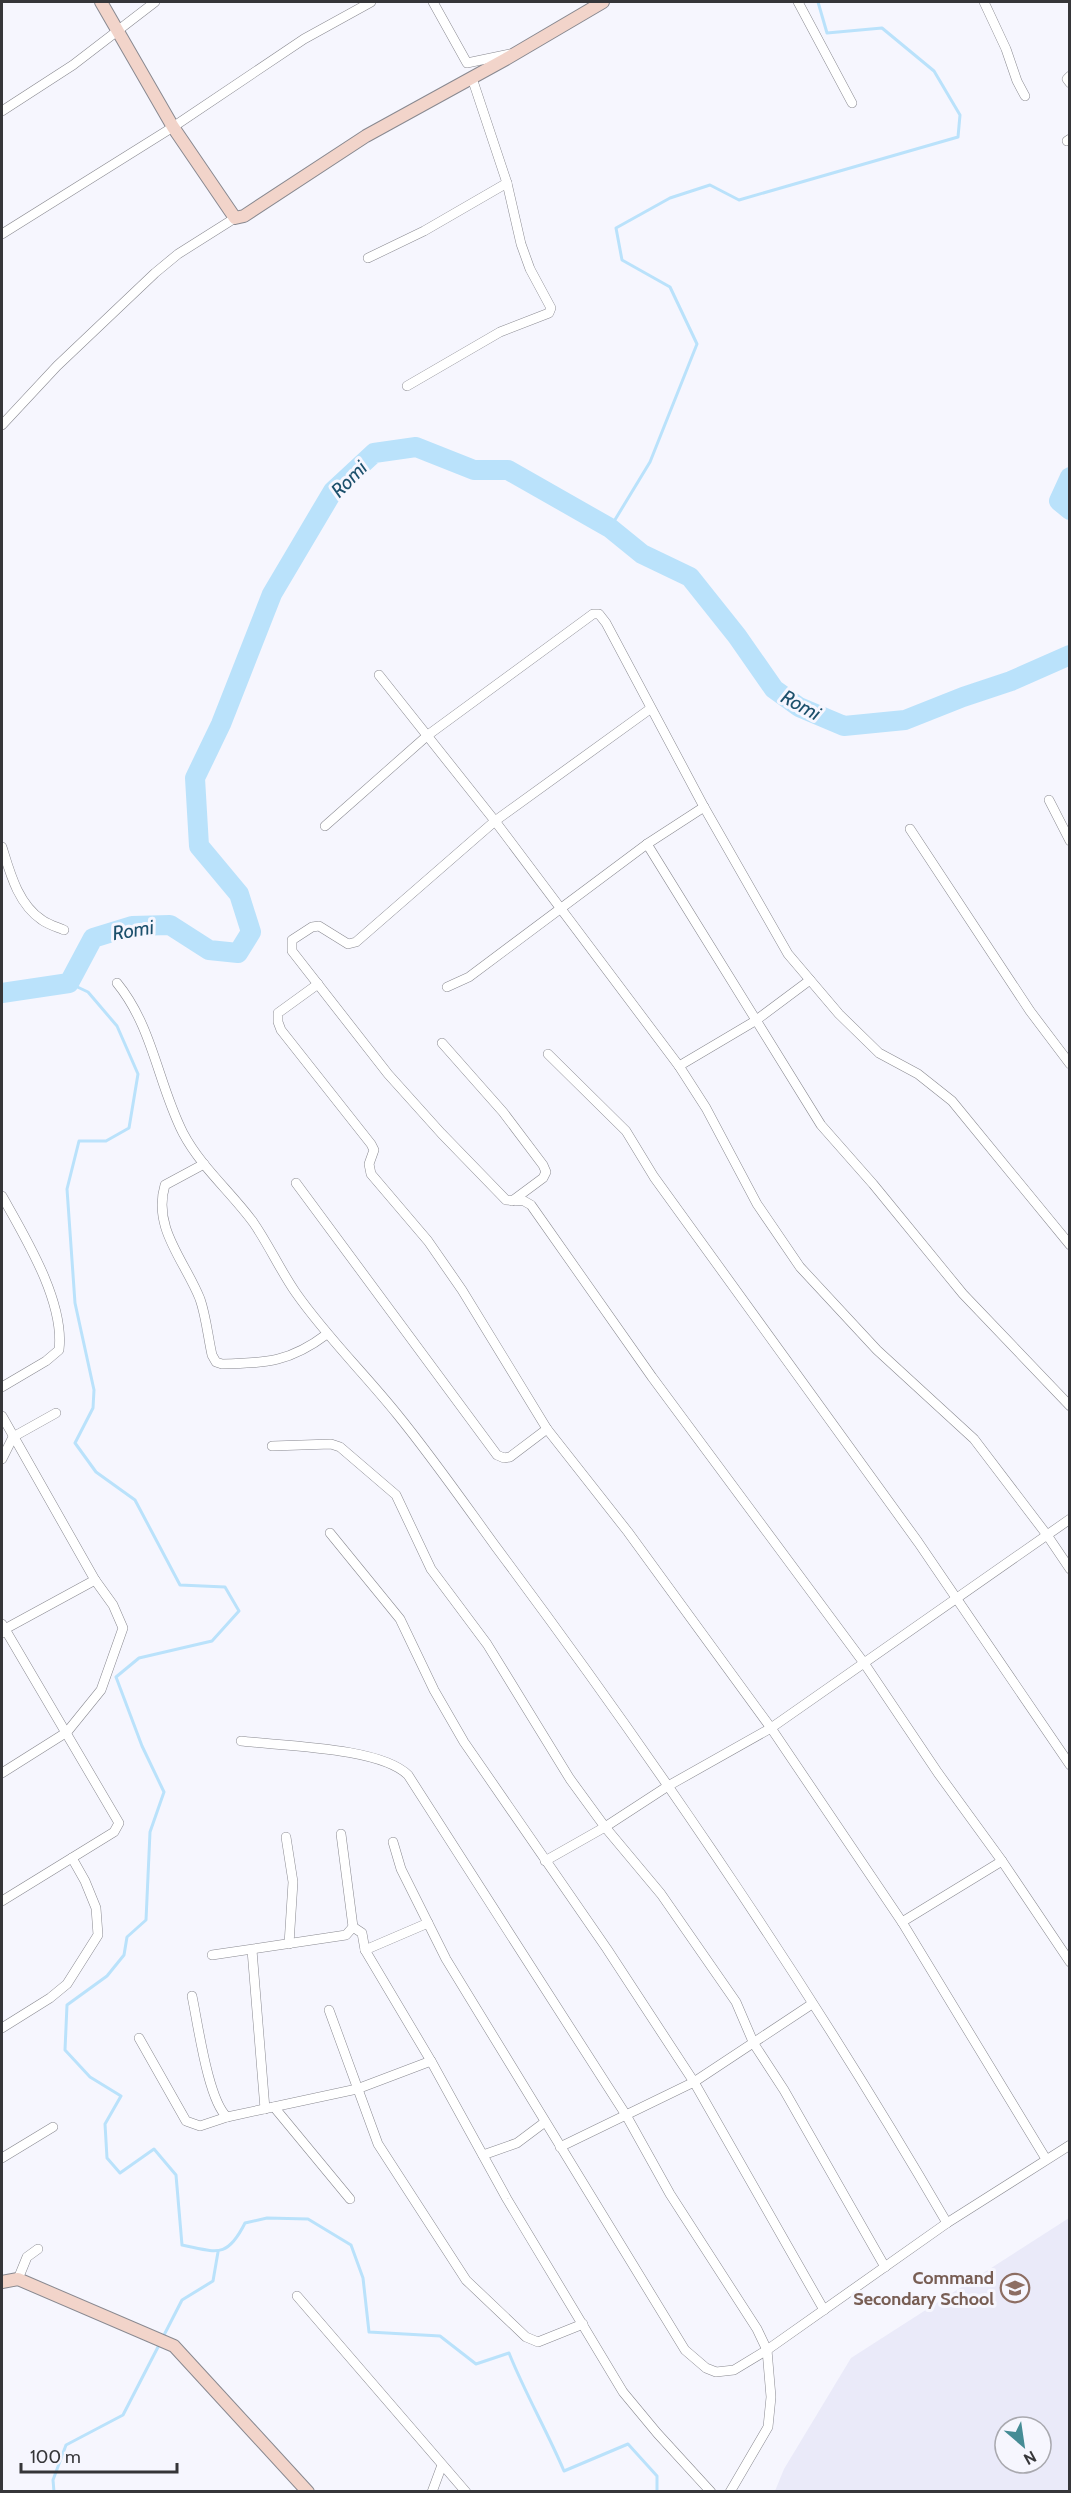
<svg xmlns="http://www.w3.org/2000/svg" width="1071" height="2493" viewBox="0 0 1071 2493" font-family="Cabin,sans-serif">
<rect width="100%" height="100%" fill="#f6f6fe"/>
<path fill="#eaeaf9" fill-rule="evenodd" d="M1069,2218v273h-294l9,-22 67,-111zM1005,2427h36v36h-36z"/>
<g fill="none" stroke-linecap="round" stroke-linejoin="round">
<g stroke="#bae2fb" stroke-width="3">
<polyline points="610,528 650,462 697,344 670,287 622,260 616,228 670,198 710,185 739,200 958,137 960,115 934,71 882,28 827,33 818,2"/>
<path d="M69,983l19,9 29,34 21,48 -9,54 -23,13h-27l-12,48 8,114 19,87 -1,18 -18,35 21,29 39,28 45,85 45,2 14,24 -27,30 -73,17 -23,19 26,69 22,46 -14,40 -4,88 -19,17 -3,18 -17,21 -40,29 -2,45 25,27 31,19 -16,28 2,34 13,15 34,-24 22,26 6,70c35,7 45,14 63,-22l22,-5 41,1 43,26 12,33 6,54 71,4 36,28 33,-11c16,40 38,78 55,118l64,-27 29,32v16"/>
<polyline points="162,2339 182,2300 213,2281 218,2252"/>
<polyline points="54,2492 53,2480 66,2445 123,2415 159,2345"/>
</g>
<g stroke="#bae2fb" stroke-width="20">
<polyline points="1070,477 1059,501 1070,510"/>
<polyline points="2,993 69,983 93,938 132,926 170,925 209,950 238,953 251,932 239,894 199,846 195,778 221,724 272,594 333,491 374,453 416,447 474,470 508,470 610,528 642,554 690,577 737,636 774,689 799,707 844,726 905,720 963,697 1011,681 1070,655"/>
</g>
<g stroke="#898990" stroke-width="10">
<g id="street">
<polyline points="433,2 467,63 510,54"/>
<polyline points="798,2 852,103"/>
<polyline points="984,2 1006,49 1017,81 1025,96"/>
<polyline points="1070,76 1067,79 1070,83"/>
<polyline points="2,111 73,65 155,2"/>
<polyline points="1067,141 1070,139"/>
<polyline points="2,234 173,127 304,39 371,2"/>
<polyline points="368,258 424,231 507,183"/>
<polyline points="407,386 500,332 549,313 551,308 530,269 521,244 507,183 472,78"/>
<polyline points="2,425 57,366 155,273 178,254 235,218"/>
<polyline points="379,675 495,821 679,1066 706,1108 757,1204 800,1267 877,1350 974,1439 1047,1535 1070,1569"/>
<polyline points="650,709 495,821 356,942 348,944 319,926 312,927 292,940 292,951 388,1074 441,1133 506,1200 524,1201 531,1205 652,1377 864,1663 938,1773 1002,1861 1070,1962"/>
<polyline points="1049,800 1070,841"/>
<polyline points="325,826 428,735 593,614 599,614 606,623 704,807 788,954 839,1014 879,1053 918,1074 952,1101 1070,1245"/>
<polyline points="910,829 1030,1011 1070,1064"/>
<polyline points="647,844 821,1125 873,1184 963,1294 1070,1406"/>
<path d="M2,847c8,26 16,57 40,73 7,5 15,7 22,10"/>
<path d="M117,983c36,44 41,101 66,150 18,34 48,59 70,89 16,23 27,48 43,71 30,43 68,80 101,121 35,43 67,89 99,133 162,217 315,442 451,676"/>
<polyline points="318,984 278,1013 278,1022 281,1030 371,1144 374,1150 369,1164 371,1174 428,1241 462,1290 547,1429 628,1532 771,1728 902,1922 1046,2159"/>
<polyline points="447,987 469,977 647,844 704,807"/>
<polyline points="442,1043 503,1112 543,1165 546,1172 543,1178 512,1201"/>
<polyline points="548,1054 626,1131 654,1177 918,1542 1070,1765"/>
<polyline points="679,1066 755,1021 810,980"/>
<path d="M204,1164l-39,21c-13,43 20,76 35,114 6,17 8,38 12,56l4,7 6,2c45,-1 68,-2 105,-30"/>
<polyline points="296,1183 497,1455 504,1458 510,1457 547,1429"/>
<path d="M2,1196c23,41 63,106 57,154l-13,11 -44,26"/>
<polyline points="2,1416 95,1580 113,1605 123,1628 101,1690 67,1732 2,1773"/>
<polyline points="272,1446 331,1444 340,1447 396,1495 431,1569 487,1644 570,1779 605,1827 661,1894 736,2002 754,2044 784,2090 885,2267"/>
<polyline points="2,1459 13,1437 56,1413"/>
<polyline points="330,1533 400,1619 434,1690 464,1742 607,1949 694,2082 824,2310"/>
<polyline points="2,1624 119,1823 114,1832 2,1901"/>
<polyline points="3,1633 5,1629 95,1580"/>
<path d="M241,1741c40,5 139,6 167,34l218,340 44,79 87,135 10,21 4,47 -3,30 -38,65"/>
<polyline points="341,1834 353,1927"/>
<polyline points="286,1837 293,1882 289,1944"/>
<polyline points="393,1842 401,1869 446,1959 685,2350 706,2368 716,2372 734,2370 767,2350 947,2223 1070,2145"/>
<polyline points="545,1861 605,1827 668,1786 771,1728 1070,1519"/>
<polyline points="902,1922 1002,1861"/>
<polyline points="252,1950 265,2109"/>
<polyline points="365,1950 428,1923"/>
<polyline points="212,1955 346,1935 353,1927 362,1933 365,1950 431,2061 507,2199 623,2392 657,2433 711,2492"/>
<path d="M192,1996c6,28 16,104 35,121l130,-28 74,-28"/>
<polyline points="329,2010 378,2144 466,2280 526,2337 538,2342 583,2324"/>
<polyline points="2,2028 50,1998 67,1984 98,1935 96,1908 85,1881 72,1858"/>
<polyline points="139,2038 186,2121 200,2126 227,2117"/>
<polyline points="274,2107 350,2199"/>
<polyline points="560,2147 694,2082 812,2004"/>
<polyline points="483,2155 517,2143 545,2122"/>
<polyline points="2,2158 53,2127"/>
<polyline points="18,2279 27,2257 38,2249"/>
<polyline points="297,2296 466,2492"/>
<polyline points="432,2492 442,2465"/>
</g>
</g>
<g stroke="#898990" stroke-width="14">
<g id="secondary">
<polyline points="101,2 173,127 235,218 244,216 366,136 506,59 603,2"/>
<polyline points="2,2282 18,2279 174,2346 308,2492"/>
</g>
</g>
<use href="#street" stroke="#fff" stroke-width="9"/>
<use href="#secondary" stroke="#f2d4ca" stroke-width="12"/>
</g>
<defs>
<g id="school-ring" transform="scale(1.5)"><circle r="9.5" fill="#f6f6fe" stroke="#8d6e63" stroke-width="1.5"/><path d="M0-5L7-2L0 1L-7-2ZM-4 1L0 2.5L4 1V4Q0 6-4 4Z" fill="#8d6e63"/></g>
</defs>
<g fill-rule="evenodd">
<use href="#school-ring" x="1015" y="2288"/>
</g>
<g text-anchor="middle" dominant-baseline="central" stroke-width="6" stroke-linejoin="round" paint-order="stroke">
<g font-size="18" font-weight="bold" fill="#785e54" stroke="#f6f6fe" text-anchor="end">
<text x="994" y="2278">Command<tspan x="994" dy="21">Secondary School</tspan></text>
</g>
<g font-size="20" font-style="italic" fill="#1c506c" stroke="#f6f6fe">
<text transform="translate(349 479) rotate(-45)">Romi</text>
<text transform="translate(801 705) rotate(29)">Romi</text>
<text transform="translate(133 930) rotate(-9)">Romi</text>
</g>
</g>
<rect width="1071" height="2493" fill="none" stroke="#363639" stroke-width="6"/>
<g transform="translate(1023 2445) rotate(151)"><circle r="28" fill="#f6f6fe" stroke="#a9a9af" stroke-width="1.5"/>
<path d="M0-4.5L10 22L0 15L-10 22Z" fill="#458c95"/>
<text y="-9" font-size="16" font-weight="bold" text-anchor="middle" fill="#363639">N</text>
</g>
<path d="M21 2463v9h156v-9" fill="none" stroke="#363639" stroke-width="3"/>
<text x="30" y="2463" font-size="18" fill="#363639" stroke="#f6f6fe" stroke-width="4.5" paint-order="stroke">100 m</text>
</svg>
